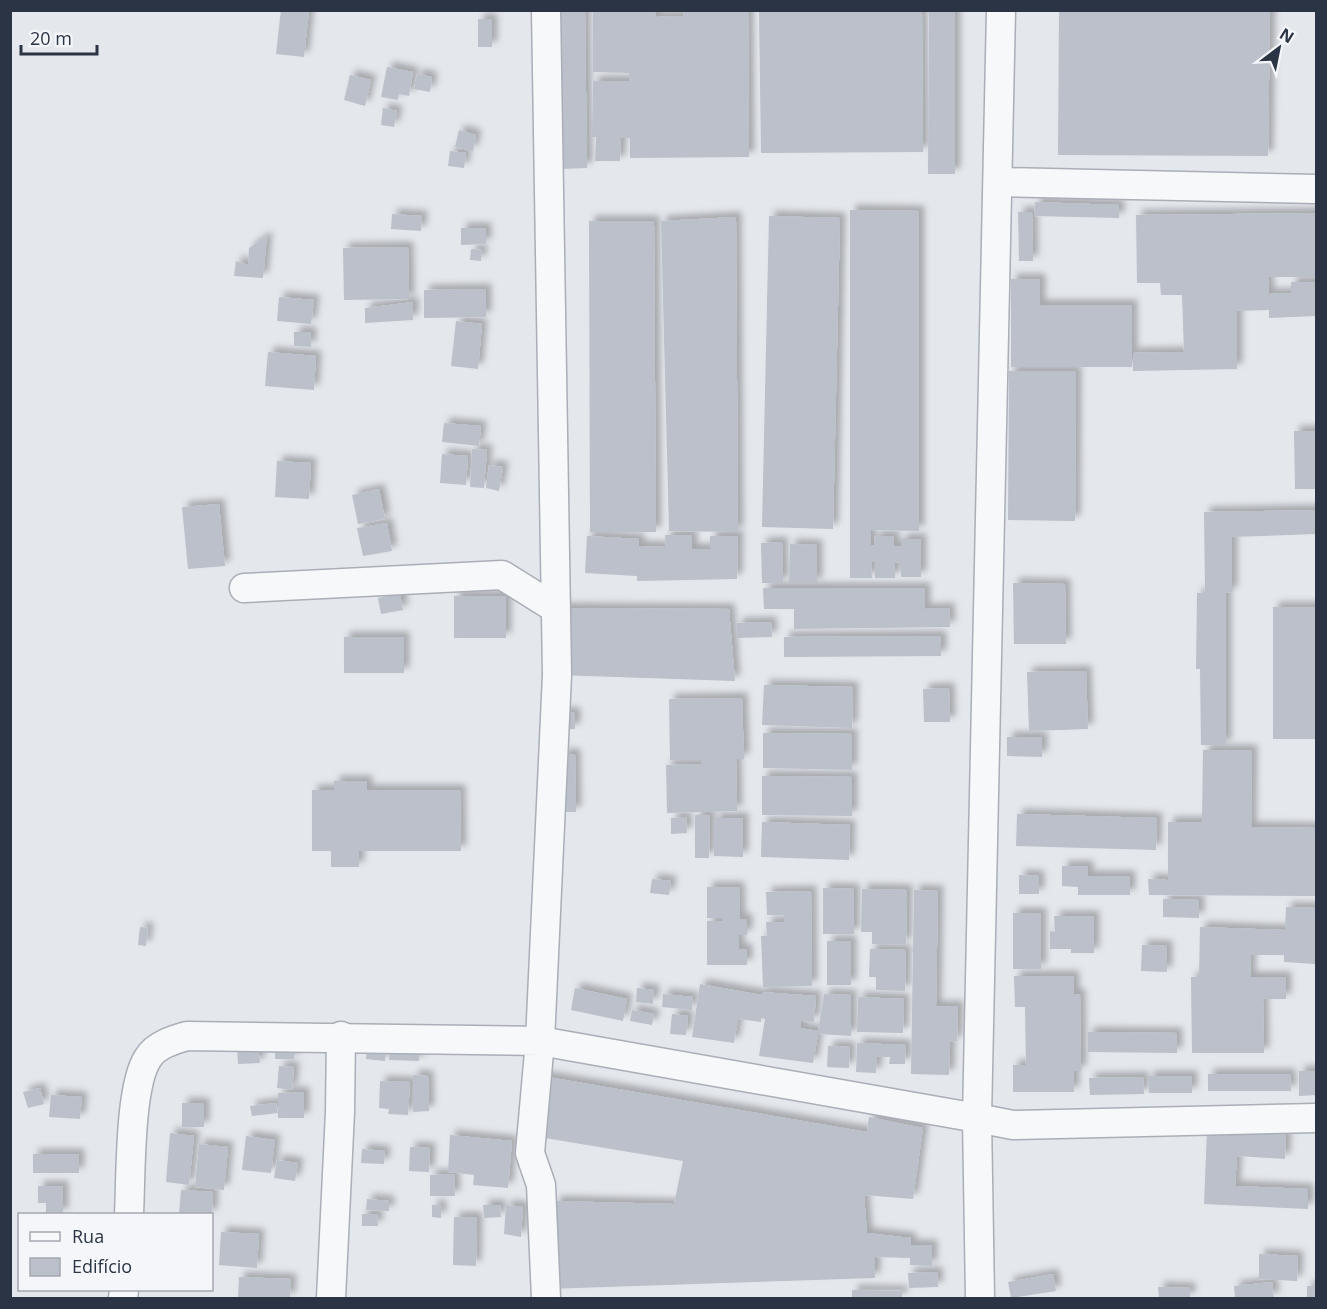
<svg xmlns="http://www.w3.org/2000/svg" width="1327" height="1309" viewBox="0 0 1327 1309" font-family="'Open Sans',sans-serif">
<defs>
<filter id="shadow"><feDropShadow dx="5.5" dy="-5.5" stdDeviation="3" flood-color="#0004"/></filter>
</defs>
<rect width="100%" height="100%" fill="#e4e7ec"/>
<g fill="#bbc0ca" filter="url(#shadow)">
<polygon points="281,10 309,10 304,57 276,54"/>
<polygon points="558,10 585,10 587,168 560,169"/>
<polygon points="593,10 655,10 656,17 684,16 683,10 748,10 749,157 630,158 630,138 621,138 620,161 595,161 596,137 592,137 593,81 629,81 629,73 593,72"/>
<polygon points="759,10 922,10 923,152 761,153"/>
<polygon points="929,10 955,10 955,174 928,174"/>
<polygon points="1059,10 1270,10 1268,156 1058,155"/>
<rect x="478" y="19" width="14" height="28"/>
<polygon points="387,67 413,72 409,96 399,94 398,100 381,97"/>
<polygon points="417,74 432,77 430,92 414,89"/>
<polygon points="350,75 371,80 365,106 344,100"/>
<polygon points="383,108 397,111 394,127 381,125"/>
<polygon points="459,130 476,135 473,151 455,147"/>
<polygon points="450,151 466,153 464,168 448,166"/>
<polygon points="1035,202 1119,205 1119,218 1034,216"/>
<polygon points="850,210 919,211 919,531 871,530 871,545 874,545 875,536 894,536 894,546 901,546 901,539 921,539 921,577 901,577 900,563 895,562 895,578 875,578 875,562 871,562 872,578 850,578"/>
<polygon points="1018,212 1032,212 1033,261 1019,261"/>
<polygon points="1316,213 1316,277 1268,277 1269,294 1291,293 1291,282 1316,282 1316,316 1269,318 1269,310 1237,311 1237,369 1133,371 1133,353 1184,352 1182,295 1161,295 1160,283 1137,283 1136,215"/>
<polygon points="392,214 422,216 421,231 391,229"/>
<polygon points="769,216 840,218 833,529 762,527"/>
<polygon points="736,217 738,532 669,531 661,221"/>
<polygon points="589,221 654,221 656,532 590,532"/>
<polygon points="461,228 486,228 486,244 461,245"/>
<polygon points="267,236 263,278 234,276 236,261 248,265 249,248"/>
<polygon points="408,247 409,299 344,300 343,248"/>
<polygon points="471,249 482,250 481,261 470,260"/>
<polygon points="1011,279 1040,279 1040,305 1132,305 1132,367 1011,367"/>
<polygon points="486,289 486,317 424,318 424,290"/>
<polygon points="279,297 314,300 311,324 277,321"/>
<polygon points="413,302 413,320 365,323 365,308"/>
<polygon points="456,321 482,324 478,369 451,366"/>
<polygon points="294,332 311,332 311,347 294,346"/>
<polygon points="268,352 316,356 314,390 265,386"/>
<polygon points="1009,371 1076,371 1075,521 1008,520"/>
<polygon points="444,423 481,426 479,446 442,442"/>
<polygon points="1294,431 1316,431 1316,489 1295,489"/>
<polygon points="472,449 487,450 484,488 470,487"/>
<polygon points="442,454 468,456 466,485 440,483"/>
<polygon points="277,461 311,463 309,499 275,497"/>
<polygon points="489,465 503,467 499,491 486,488"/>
<polygon points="379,489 385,519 358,524 352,495"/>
<polygon points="219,504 225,566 188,569 182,507"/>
<polygon points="1316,510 1316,534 1232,537 1232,592 1226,593 1226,745 1201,745 1200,669 1196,669 1197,593 1205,593 1204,512"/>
<polygon points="387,523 392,551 363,556 357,528"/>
<polygon points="665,535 692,535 692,549 710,549 710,536 738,536 737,579 637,581 637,576 585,573 587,536 639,539 639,546 666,547"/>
<polygon points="782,542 783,583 762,583 761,543"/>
<polygon points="790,544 817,545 817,583 789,583"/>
<polygon points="1013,583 1065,584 1066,644 1014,644"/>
<polygon points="763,588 925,588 925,609 949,608 950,627 794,629 794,609 764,609"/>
<polygon points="400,594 403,610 381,614 378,598"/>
<rect x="454" y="596" width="52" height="42"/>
<rect x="1273" y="607" width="43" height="132"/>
<polygon points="555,608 729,609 735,681 557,675"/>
<polygon points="771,622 772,637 737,638 737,623"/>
<polygon points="941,636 941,656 784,657 784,637"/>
<rect x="344" y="637" width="60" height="36"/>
<polygon points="1086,671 1088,729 1029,731 1027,672"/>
<polygon points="764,685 853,687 852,728 762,725"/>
<polygon points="949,688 950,722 924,722 923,689"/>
<polygon points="742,698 744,759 736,759 737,811 667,813 666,765 701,764 701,760 670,760 669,699"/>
<polygon points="560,712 575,713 575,729 560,729"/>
<polygon points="763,733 852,734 852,770 763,768"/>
<polygon points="1007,737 1042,737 1042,757 1007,756"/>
<polygon points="1203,750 1252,750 1251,827 1316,828 1316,896 1149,895 1148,879 1168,880 1168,822 1202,822"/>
<polygon points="561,754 575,754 576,812 561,812"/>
<polygon points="762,776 852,777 852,816 762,815"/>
<polygon points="334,781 367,781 367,790 460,790 461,851 359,851 359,867 331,867 331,851 312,851 312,790 334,790"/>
<polygon points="1017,814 1157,818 1156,850 1016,846"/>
<polygon points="695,815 710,815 709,858 695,858"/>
<polygon points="686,817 687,833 671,834 671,818"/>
<polygon points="714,818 743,818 743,857 714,856"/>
<polygon points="762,822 850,825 849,860 761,857"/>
<polygon points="1062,866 1088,866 1088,876 1130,876 1130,895 1078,895 1078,887 1062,886"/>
<polygon points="1019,875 1039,876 1039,894 1019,894"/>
<polygon points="652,879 671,881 669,895 650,893"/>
<polygon points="707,887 739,887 740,919 747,919 747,935 739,935 739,949 747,949 747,965 707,965 707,921 722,921 722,918 707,918"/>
<polygon points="823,888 854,889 854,934 823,934"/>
<polygon points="862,889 907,890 906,944 872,944 872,932 861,932"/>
<polygon points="914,890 938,891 936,1006 958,1006 957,1041 950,1042 949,1075 911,1074"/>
<polygon points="811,891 812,986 763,987 761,936 767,936 766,922 784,922 784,915 767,915 766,892"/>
<polygon points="1163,899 1199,900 1199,918 1163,917"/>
<polygon points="1286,907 1316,908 1316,964 1284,962 1284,955 1251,955 1250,977 1286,977 1286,999 1263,999 1264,1053 1192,1053 1191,977 1199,977 1200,927 1285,930"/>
<rect x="1013" y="913" width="28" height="56"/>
<polygon points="1054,916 1094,916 1094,953 1071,953 1071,949 1050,949 1050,931 1055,932"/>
<polygon points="140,927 148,928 146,946 138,945"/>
<rect x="827" y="941" width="24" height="44"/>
<polygon points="1142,945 1167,946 1167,972 1141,971"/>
<polygon points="870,949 906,950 905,991 876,990 876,977 869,977"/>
<polygon points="1014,976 1074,976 1074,994 1080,994 1081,1071 1074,1071 1074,1092 1013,1092 1013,1065 1026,1065 1025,1007 1015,1007"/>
<polygon points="700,984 762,995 762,992 816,996 814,1022 801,1021 800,1028 818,1031 824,994 851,995 851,1036 818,1034 813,1063 759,1056 765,1019 761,1018 761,1022 738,1019 734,1043 692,1037"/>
<polygon points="575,988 627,999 623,1021 571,1010"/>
<polygon points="637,988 654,990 653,1004 636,1002"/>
<polygon points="663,994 693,997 692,1010 662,1007"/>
<polygon points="858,997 904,999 903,1033 857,1032"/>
<polygon points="632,1010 654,1014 652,1025 630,1021"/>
<polygon points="672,1014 688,1016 686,1035 670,1034"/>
<polygon points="1088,1032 1177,1033 1177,1053 1088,1052"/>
<polygon points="857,1043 906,1045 905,1064 889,1064 890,1057 877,1057 876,1073 856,1072"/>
<polygon points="275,1045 295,1046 294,1059 275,1059"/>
<polygon points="828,1046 850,1047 849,1068 827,1067"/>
<polygon points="258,1047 260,1063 238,1064 237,1049"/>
<polygon points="367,1047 386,1049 385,1061 366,1059"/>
<polygon points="390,1048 420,1049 419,1061 389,1060"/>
<polygon points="279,1066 294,1067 292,1090 277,1088"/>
<polygon points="1299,1071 1316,1071 1316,1095 1299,1096"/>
<polygon points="1208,1074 1290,1074 1291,1091 1208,1091"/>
<polygon points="413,1075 428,1076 429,1111 413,1112"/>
<polygon points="542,1076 867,1132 869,1117 923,1128 913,1199 864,1195 867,1233 911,1238 911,1245 932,1245 932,1266 910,1265 910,1258 875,1257 875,1278 547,1289 555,1201 674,1204 683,1161 539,1137"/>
<polygon points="1148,1076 1192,1076 1192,1093 1149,1093"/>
<polygon points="1143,1077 1144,1094 1090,1095 1089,1078"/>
<polygon points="380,1081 410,1082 408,1115 388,1114 389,1109 379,1108"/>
<polygon points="40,1088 44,1104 28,1108 23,1092"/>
<polygon points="304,1092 304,1118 278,1118 278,1093"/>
<polygon points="51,1095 82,1097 80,1119 49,1117"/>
<rect x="182" y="1103" width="22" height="24"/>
<polygon points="276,1103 278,1113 252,1116 250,1106"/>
<polygon points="1207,1131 1286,1135 1285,1159 1237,1156 1235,1186 1308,1189 1308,1209 1204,1204"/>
<polygon points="170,1133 194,1136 189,1185 166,1182"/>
<polygon points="450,1135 512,1141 508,1188 473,1185 474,1175 448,1172"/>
<polygon points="246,1136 275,1140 271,1173 242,1170"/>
<polygon points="199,1144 228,1147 224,1190 195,1187"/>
<polygon points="410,1147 430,1148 429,1172 409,1171"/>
<polygon points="362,1149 385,1151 384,1164 361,1163"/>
<rect x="33" y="1154" width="46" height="19"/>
<polygon points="277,1160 298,1163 295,1181 274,1178"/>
<polygon points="454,1174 455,1196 430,1196 430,1175"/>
<polygon points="38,1186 63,1186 63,1214 46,1214 46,1203 38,1203"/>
<polygon points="181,1190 213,1192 212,1215 179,1214"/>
<polygon points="367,1199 389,1201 389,1211 366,1210"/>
<polygon points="432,1205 441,1205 441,1218 432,1217"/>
<polygon points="483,1205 500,1205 501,1217 484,1218"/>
<polygon points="506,1205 523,1207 521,1237 504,1234"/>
<polygon points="362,1214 377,1214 378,1226 362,1226"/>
<polygon points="454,1217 477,1217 476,1266 453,1265"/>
<polygon points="221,1232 259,1234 257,1268 219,1265"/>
<polygon points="1259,1254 1298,1256 1297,1281 1259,1279"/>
<polygon points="937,1272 938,1287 909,1288 908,1273"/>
<polygon points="1053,1274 1056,1291 1011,1298 1008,1282"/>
<polygon points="239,1277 291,1279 290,1298 238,1298"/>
<polygon points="1272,1282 1274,1298 1235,1298 1234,1286"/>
<rect x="1307" y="1286" width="9" height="12"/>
<polygon points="1158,1287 1190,1288 1190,1298 1159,1298"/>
<polygon points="852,1290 902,1291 902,1298 852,1298"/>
</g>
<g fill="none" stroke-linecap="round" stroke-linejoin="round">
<g stroke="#a9aeb7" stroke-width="31">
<g id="minor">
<polyline points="546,10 557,675 540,1041 977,1118 980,1298"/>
<polyline points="1001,10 977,1118 1013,1125 1316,1118"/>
<polyline points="999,182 1316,189"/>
<polyline points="244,588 502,575 555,608"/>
<path d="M129,1214c2,-36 0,-128 19,-156 8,-13 25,-18 39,-22l353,5 -10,112 11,32 5,113"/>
<polyline points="123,1298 124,1290"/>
<polyline points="331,1298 340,1112 341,1036"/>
</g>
</g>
<use href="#minor" stroke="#f7f8fa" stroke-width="28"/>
</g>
<rect width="1327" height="1309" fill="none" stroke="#2b3445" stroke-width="24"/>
<rect x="18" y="1213" width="195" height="78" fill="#f4f6f9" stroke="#a4a8b1" stroke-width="1.5"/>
<rect x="30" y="1232" width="30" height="9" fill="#f7f8fa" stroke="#a4a8b1" stroke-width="1.5"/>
<text x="72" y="1243" font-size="18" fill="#2b3445">Rua</text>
<rect x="30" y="1258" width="30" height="18" fill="#bbc0ca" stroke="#a4a8b1" stroke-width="1.5"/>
<text x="72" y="1273" font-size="18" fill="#2b3445">Edifício</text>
<g transform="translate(1279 48) rotate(32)" stroke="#f4f6f9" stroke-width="4.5" paint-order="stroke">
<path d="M0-4.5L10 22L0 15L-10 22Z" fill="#2b3445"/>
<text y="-9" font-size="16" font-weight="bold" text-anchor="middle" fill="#2b3445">N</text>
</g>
<path d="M21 45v9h76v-9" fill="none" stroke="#2b3445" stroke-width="3"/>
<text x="30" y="45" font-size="18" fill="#2b3445" stroke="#f4f6f9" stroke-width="4.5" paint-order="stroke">20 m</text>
</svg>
